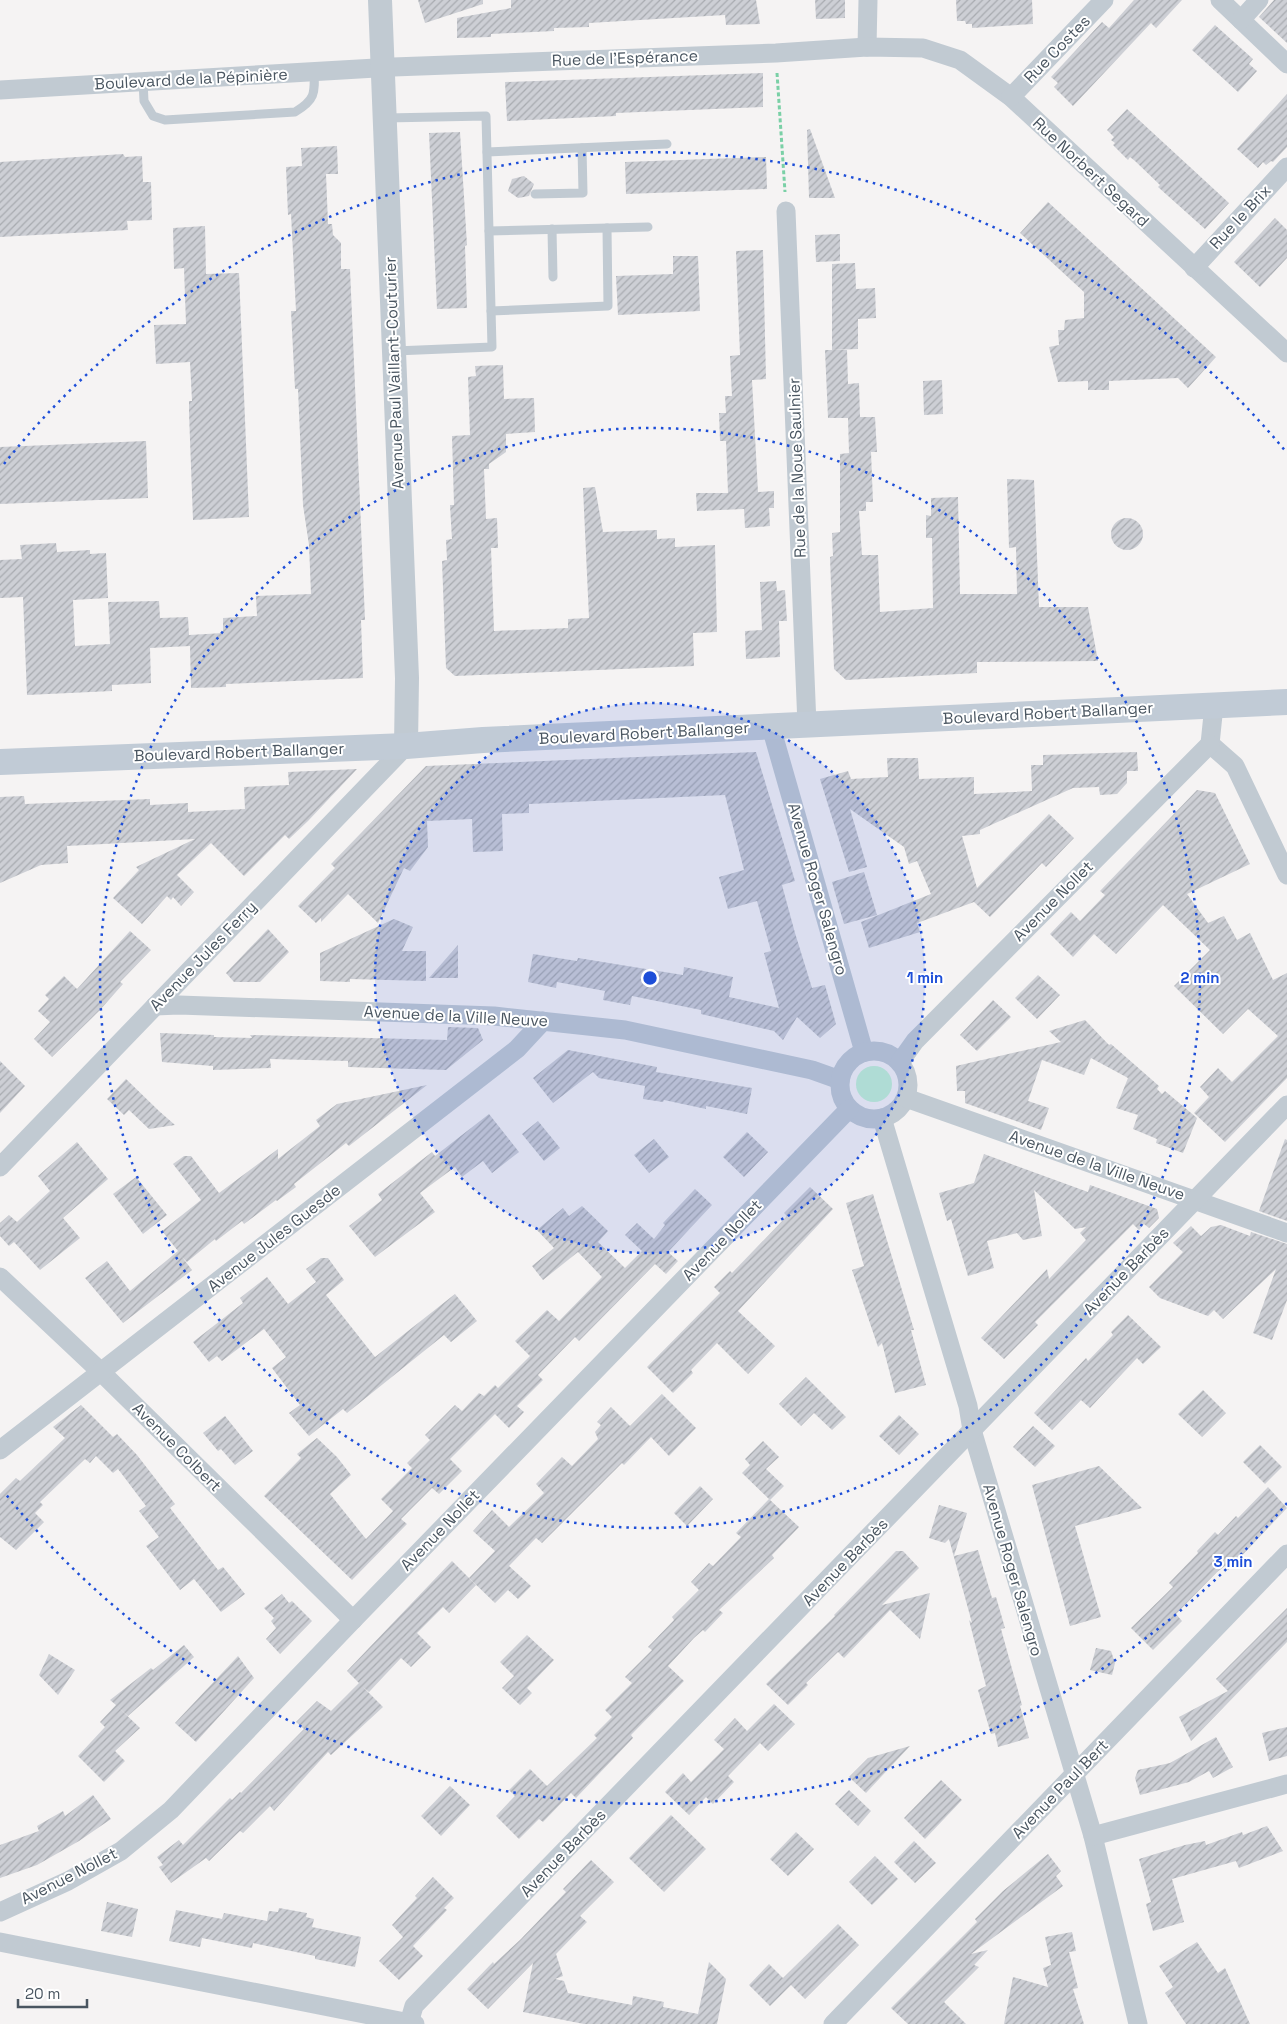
<svg xmlns="http://www.w3.org/2000/svg" width="1287" height="2024" viewBox="0 0 1287 2024" font-family="'Space Grotesk',sans-serif">
<defs>
<pattern id="building-hatch" width="6" height="6" patternUnits="userSpaceOnUse" patternTransform="scale(1.25)"><rect width="6" height="6" fill="#cdcfd5"/><path d="M-1 1l2-2M0 6l6-6M5 7l2-2" fill="none" stroke="#a8abb0"/></pattern>
</defs>
<rect width="100%" height="100%" fill="#f5f3f3"/>
<circle fill="#c3f1d5" cx="874" cy="1084" r="18"/>
<g fill="url(#building-hatch)">
<polygon points="418,0 483,0 483,4 425,23"/>
<polygon points="511,0 756,0 760,24 726,25 725,15 589,23 589,27 554,28 554,31 491,34 491,37 457,38 457,18 511,8"/>
<polygon points="815,0 845,0 845,18 816,19"/>
<polygon points="956,0 1032,0 1033,24 972,28 972,24 966,24 965,21 957,21"/>
<polygon points="1134,0 1182,0 1156,28 1151,23 1073,106 1054,87 1058,83 1051,77 1102,22 1109,28"/>
<polygon points="1274,0 1287,0 1287,43 1259,17"/>
<polygon points="1215,25 1253,59 1249,64 1257,71 1238,92 1192,50"/>
<polygon points="763,73 763,107 616,113 616,116 507,121 505,82"/>
<polygon points="1287,94 1287,147 1273,162 1271,161 1266,165 1263,162 1258,168 1237,149"/>
<polygon points="1127,109 1229,203 1205,229 1158,187 1160,185 1135,161 1130,157 1128,160 1113,145 1115,143 1111,140 1114,137 1107,130"/>
<polygon points="810,129 835,198 809,198 807,130"/>
<polygon points="460,132 467,245 465,246 467,308 437,309 429,133"/>
<polygon points="337,146 338,174 326,174 328,224 332,224 333,235 341,243 341,269 350,269 365,620 361,620 363,678 226,684 226,687 191,688 190,646 150,648 151,683 112,685 112,691 27,695 23,597 0,598 0,560 22,559 20,545 56,543 57,552 90,550 90,554 106,553 108,598 73,600 75,646 110,644 108,602 159,601 160,618 188,617 189,635 223,633 223,618 257,616 256,596 311,594 309,545 303,505 298,389 295,389 291,311 296,311 291,214 288,215 286,167 302,166 301,148"/>
<polygon points="123,154 125,157 142,156 143,182 151,182 152,220 127,221 128,230 0,237 0,162"/>
<polygon points="766,157 767,189 626,194 625,162"/>
<polygon points="524,176 534,184 529,196 518,198 508,191 512,179"/>
<polygon points="1048,202 1216,357 1188,388 1178,378 1109,381 1109,390 1088,390 1088,381 1058,382 1049,347 1059,345 1058,330 1064,330 1065,320 1084,318 1084,292 1020,233"/>
<polygon points="1275,218 1287,230 1287,258 1260,287 1234,262"/>
<polygon points="205,226 206,274 239,273 249,517 193,520 189,413 189,401 192,401 190,362 156,364 154,325 186,324 184,268 174,269 173,228"/>
<polygon points="840,234 840,261 816,262 815,235"/>
<polygon points="763,250 766,379 752,380 758,492 774,491 774,508 769,508 770,526 745,528 744,509 697,511 696,493 728,493 726,441 720,441 719,413 726,413 725,396 732,396 730,356 740,355 736,251"/>
<polygon points="673,256 698,256 700,311 618,315 616,276 673,274"/>
<polygon points="855,263 856,289 875,288 876,318 858,319 858,349 832,350 832,264"/>
<polygon points="825,350 847,350 848,384 859,383 860,417 875,417 877,452 871,452 873,502 866,502 866,511 859,511 862,555 878,555 880,612 933,608 932,538 926,538 926,515 931,516 931,498 958,497 960,594 1017,594 1016,547 1009,548 1007,479 1034,480 1039,607 1088,607 1098,661 977,662 977,673 846,680 834,669 830,557 833,556 832,533 840,532 840,454 849,453 848,418 854,418 828,418"/>
<polygon points="503,365 504,399 534,398 535,432 506,434 506,452 489,464 489,469 484,469 486,519 497,518 498,548 491,548 494,631 568,628 568,619 589,618 583,488 595,487 603,532 657,530 657,539 675,538 675,547 715,545 717,632 693,633 694,666 455,676 446,668 442,561 447,560 446,540 452,539 450,505 454,505 452,436 470,435 468,377 476,376 475,366"/>
<polygon points="942,380 943,414 924,415 923,381"/>
<polygon points="146,441 148,498 0,504 0,447"/>
<circle cx="1127" cy="534" r="16"/>
<polygon points="776,581 777,591 785,590 787,621 779,621 780,657 746,659 745,631 762,630 760,582"/>
<polygon points="756,752 795,881 782,885 795,933 812,988 825,985 836,1024 820,1038 797,1017 783,1040 774,1031 701,1014 701,1010 632,996 630,1005 603,1000 605,991 557,982 556,988 528,982 533,954 577,961 578,958 683,975 684,967 733,977 729,997 779,1008 764,953 771,951 757,901 728,909 719,877 744,870 725,795 529,804 529,813 502,814 503,851 473,852 472,819 427,821 428,847 410,871 404,868 378,923 348,894 321,922 321,918 316,923 298,906 335,868 331,864 426,766"/>
<polygon points="1137,752 1138,771 1127,771 1127,783 1117,794 1100,795 1099,787 1073,788 980,830 980,834 962,836 977,888 1049,814 1074,838 1046,867 1042,863 990,917 974,902 917,923 920,932 869,948 861,922 931,894 917,861 909,864 904,847 850,809 867,867 849,872 820,779 848,771 851,779 888,777 887,758 918,758 919,779 974,777 974,794 1032,791 1031,765 1043,765 1043,755"/>
<polygon points="357,769 308,821 289,839 285,835 244,876 211,843 177,875 194,892 181,906 173,897 171,900 167,896 142,924 113,898 139,870 136,867 195,839 67,846 68,863 41,865 0,883 0,797 24,796 25,804 150,799 150,805 188,803 188,812 245,809 244,787 289,785 288,772"/>
<polygon points="1197,790 1215,793 1250,864 1187,894 1208,923 1224,916 1237,940 1250,933 1273,980 1287,973 1287,1078 1225,1142 1194,1113 1209,1097 1200,1087 1218,1068 1232,1082 1278,1036 1248,1009 1223,1034 1174,986 1210,950 1163,905 1116,954 1094,934 1073,957 1050,934 1071,912 1080,921 1105,895 1100,891"/>
<polygon points="864,872 877,915 844,924 832,882"/>
<polygon points="394,919 413,927 402,951 426,951 426,981 350,979 350,982 320,981 320,953"/>
<polygon points="268,929 289,952 260,982 234,982 226,973"/>
<polygon points="130,931 151,950 120,982 123,984 99,1011 52,1057 34,1039 50,1022 38,1011 49,999 45,995 64,976 77,989"/>
<polygon points="458,945 458,978 429,978"/>
<polygon points="1038,975 1060,995 1037,1019 1015,998"/>
<polygon points="993,1000 1011,1017 977,1051 960,1035"/>
<polygon points="1085,1020 1109,1045 1111,1044 1159,1086 1157,1089 1162,1094 1165,1091 1197,1118 1183,1153 1156,1143 1157,1139 1133,1129 1138,1115 1116,1108 1128,1078 1091,1058 1084,1075 1042,1060 1028,1101 1049,1108 1041,1130 965,1103 965,1091 957,1091 956,1066 1061,1042 1049,1031"/>
<polygon points="448,1027 478,1028 483,1040 446,1070 348,1067 348,1061 270,1059 271,1068 213,1070 213,1066 162,1062 160,1033 214,1035 214,1037 252,1038 250,1035 447,1040"/>
<polygon points="568,1050 657,1067 656,1072 752,1088 747,1114 706,1106 706,1109 664,1100 663,1102 643,1099 645,1086 599,1078 593,1072 553,1103 533,1078"/>
<polygon points="0,1061 25,1086 0,1113"/>
<polygon points="126,1079 159,1111 175,1125 149,1129 129,1110 124,1115 107,1099"/>
<polygon points="427,1085 349,1146 346,1143 294,1184 296,1187 277,1201 276,1200 244,1224 242,1221 216,1241 215,1239 187,1262 182,1257 192,1270 123,1323 85,1278 107,1261 130,1291 178,1251 162,1231 201,1200 173,1164 184,1156 191,1156 219,1193 278,1149 278,1159 320,1126 316,1120 337,1104"/>
<polygon points="489,1114 519,1152 492,1173 483,1161 462,1177 455,1167 420,1193 435,1212 375,1257 349,1226 382,1200 378,1194 432,1152 435,1156"/>
<polygon points="538,1121 560,1148 544,1161 522,1134"/>
<polygon points="747,1132 768,1152 744,1177 723,1157"/>
<polygon points="654,1139 669,1157 649,1173 634,1155"/>
<polygon points="1285,1139 1287,1140 1287,1221 1259,1211"/>
<polygon points="77,1142 108,1179 63,1218 80,1238 40,1270 14,1242 9,1246 0,1236 0,1223 9,1215 17,1222 50,1191 38,1176"/>
<polygon points="984,1154 1088,1192 1090,1185 1157,1209 1159,1218 1149,1228 1144,1224 1139,1230 1133,1224 1035,1322 1038,1325 1004,1359 981,1338 1047,1269 1049,1279 1086,1240 1080,1233 1086,1227 1075,1229 1034,1190 1042,1236 1023,1240 1017,1233 987,1241 994,1268 968,1276 951,1219 947,1221 939,1193 974,1183"/>
<polygon points="136,1177 167,1215 143,1234 113,1194"/>
<polygon points="810,1187 833,1209 738,1311 775,1346 748,1374 717,1343 691,1370 693,1373 673,1393 647,1367 720,1293 714,1287 730,1271 732,1273 787,1216 784,1213"/>
<polygon points="695,1189 712,1205 668,1252 678,1261 666,1274 655,1264 579,1341 575,1337 538,1375 543,1380 517,1406 524,1412 509,1428 495,1414 450,1459 462,1471 439,1494 432,1488 401,1519 407,1524 352,1580 264,1496 301,1458 297,1454 317,1438 337,1457 351,1475 330,1494 366,1539 393,1511 381,1499 412,1468 407,1463 430,1440 425,1435 455,1405 462,1411 479,1393 484,1396 495,1385 498,1388 530,1356 515,1341 547,1310 559,1321 602,1277 578,1252 543,1280 532,1266 554,1248 537,1230 563,1208 569,1216 582,1206 608,1231 598,1242 625,1268 642,1251 625,1235 637,1223 654,1239 665,1225 663,1223"/>
<polygon points="873,1194 914,1330 911,1330 926,1385 895,1393 882,1343 878,1347 852,1270 864,1266 846,1203"/>
<polygon points="1221,1225 1250,1236 1251,1232 1287,1244 1287,1300 1272,1340 1253,1333 1276,1269 1223,1319 1214,1310 1208,1316 1160,1298 1149,1287 1183,1252 1173,1243 1191,1226 1201,1236 1211,1227"/>
<polygon points="321,1258 328,1258 344,1280 326,1295 375,1357 455,1294 477,1321 451,1342 444,1335 347,1413 343,1409 309,1436 289,1413 300,1405 272,1368 286,1357 264,1329 222,1361 217,1356 209,1362 193,1342 243,1303 240,1298 267,1277 288,1304 316,1282 320,1287 306,1269"/>
<polygon points="1128,1315 1161,1347 1143,1364 1137,1358 1090,1408 1081,1400 1052,1430 1034,1413 1086,1358 1088,1361 1113,1335 1111,1332"/>
<polygon points="806,1377 846,1417 832,1430 814,1413 801,1426 779,1404"/>
<polygon points="1203,1390 1226,1413 1202,1437 1178,1414"/>
<polygon points="662,1394 696,1428 669,1456 651,1437 624,1465 622,1463 542,1543 536,1538 509,1566 531,1586 518,1599 508,1590 495,1603 469,1578 495,1551 473,1531 492,1510 509,1527 544,1493 536,1484 562,1457 572,1466 598,1439 595,1432 601,1425 597,1422 611,1407 630,1426"/>
<polygon points="81,1405 113,1437 117,1434 137,1455 175,1504 170,1508 218,1570 223,1567 245,1594 221,1612 194,1579 180,1590 146,1546 159,1537 139,1511 146,1506 118,1469 113,1473 96,1456 90,1463 85,1459 40,1502 43,1505 35,1513 44,1522 16,1550 0,1537 0,1494 16,1478 20,1481 65,1438 53,1427"/>
<polygon points="899,1415 919,1434 899,1455 879,1436"/>
<polygon points="225,1416 253,1451 235,1465 221,1449 218,1451 203,1433"/>
<polygon points="1033,1426 1055,1446 1035,1467 1013,1447"/>
<polygon points="763,1441 779,1457 766,1469 784,1486 770,1500 742,1473 750,1465 745,1459"/>
<polygon points="1260,1445 1282,1467 1265,1484 1243,1462"/>
<polygon points="1099,1466 1142,1508 1075,1526 1101,1617 1070,1626 1032,1485"/>
<polygon points="700,1486 713,1499 687,1526 674,1513"/>
<polygon points="1268,1487 1287,1508 1228,1570 1225,1566 1217,1572 1176,1614 1182,1621 1153,1650 1131,1628 1173,1587 1169,1583 1198,1553 1197,1551 1215,1532 1218,1535 1236,1516 1238,1518"/>
<polygon points="769,1499 799,1527 772,1555 774,1558 719,1610 723,1613 705,1632 703,1630 694,1638 668,1666 684,1681 631,1735 633,1738 576,1798 571,1793 543,1822 539,1819 519,1839 496,1816 515,1796 509,1790 530,1769 547,1786 597,1738 594,1735 612,1717 605,1710 632,1683 625,1677 652,1650 648,1647 674,1620 672,1617 699,1590 691,1582 709,1563 713,1566 741,1537 736,1533"/>
<polygon points="939,1505 967,1513 954,1556 978,1550 992,1598 996,1597 1005,1628 1001,1629 1022,1705 1020,1706 1029,1738 998,1747 995,1733 991,1734 978,1690 986,1686 969,1620 972,1623 949,1539 945,1543 929,1538"/>
<polygon points="896,1551 903,1551 919,1568 882,1605 930,1593 920,1639 890,1610 844,1658 838,1652 806,1683 808,1685 788,1705 766,1684 835,1616 834,1615"/>
<polygon points="452,1561 476,1585 449,1613 443,1607 417,1633 431,1647 411,1667 401,1658 369,1692 363,1687 383,1707 331,1755 328,1752 274,1811 270,1806 243,1833 240,1831 209,1861 206,1858 171,1883 159,1867 163,1865 157,1857 179,1840 183,1845 230,1798 232,1800 240,1792 241,1793 304,1729 296,1722 317,1701 331,1711 359,1683 347,1671"/>
<polygon points="282,1594 289,1603 292,1601 312,1621 280,1654 266,1639 276,1628 271,1621 274,1618 264,1608"/>
<polygon points="1287,1608 1287,1642 1191,1741 1179,1717 1228,1691 1216,1679"/>
<polygon points="527,1635 554,1660 527,1688 532,1693 520,1705 502,1688 514,1676 516,1678 500,1662"/>
<polygon points="184,1645 194,1657 128,1716 117,1706 140,1728 115,1751 125,1761 104,1782 78,1756 105,1727 100,1722 116,1705 110,1700 151,1668 153,1670"/>
<polygon points="1096,1648 1111,1651 1115,1663 1112,1675 1090,1670"/>
<polygon points="49,1654 75,1670 58,1695 39,1675"/>
<polygon points="238,1656 254,1678 196,1742 175,1723"/>
<polygon points="774,1704 795,1724 768,1751 760,1743 728,1776 734,1782 713,1804 706,1797 689,1815 665,1792 683,1773 691,1782 724,1749 714,1740 735,1718 747,1731"/>
<polygon points="1287,1727 1287,1756 1269,1761 1262,1733"/>
<polygon points="1216,1737 1233,1767 1213,1778 1209,1771 1189,1782 1140,1795 1135,1778 1138,1770 1170,1763"/>
<polygon points="910,1746 866,1793 849,1777 868,1758"/>
<polygon points="941,1780 962,1800 925,1839 904,1818"/>
<polygon points="450,1786 470,1805 441,1836 421,1816"/>
<polygon points="849,1790 871,1811 858,1826 835,1804"/>
<polygon points="93,1795 111,1819 79,1841 37,1865 0,1878 0,1845 39,1831 37,1826 63,1811 65,1816"/>
<polygon points="671,1815 706,1849 664,1892 629,1858"/>
<polygon points="1267,1826 1283,1851 1239,1868 1236,1861 1172,1879 1184,1922 1153,1931 1146,1904 1151,1902 1139,1859 1185,1845 1205,1841 1206,1845 1242,1832 1243,1835"/>
<polygon points="796,1832 814,1849 788,1876 770,1859"/>
<polygon points="914,1841 936,1863 915,1883 894,1862"/>
<polygon points="1048,1854 1061,1871 1056,1876 1063,1886 971,1954 988,1950 974,1965 979,1967 944,2002 966,2024 908,2024 891,2008 977,1922 975,1919 1003,1891"/>
<polygon points="875,1856 898,1879 872,1905 849,1882"/>
<polygon points="591,1860 614,1882 580,1916 587,1922 556,1954 563,1976 555,1979 564,1981 568,1993 632,2005 633,1996 664,2002 663,2007 698,2014 709,1962 726,1979 717,2024 584,2024 523,2012 533,1963 488,2009 467,1989 493,1962 494,1964 521,1939 566,1892 563,1889"/>
<polygon points="433,1877 454,1898 444,1908 447,1910 413,1946 423,1956 399,1980 379,1961 403,1937 392,1925 417,1898 415,1896"/>
<polygon points="107,1902 138,1909 132,1937 101,1931"/>
<polygon points="279,1908 307,1913 306,1917 314,1919 312,1927 361,1937 355,1967 315,1959 315,1956 253,1943 252,1948 202,1938 200,1947 169,1941 176,1910 222,1919 224,1913 267,1921 269,1911 278,1912"/>
<polygon points="838,1924 859,1945 805,1999 791,1985 770,2006 749,1985 769,1964 783,1978"/>
<polygon points="1072,1932 1076,1951 1069,1952 1078,1988 1073,1989 1084,2024 1004,2024 1013,1977 1048,1987 1043,1968 1051,1965 1045,1937"/>
<polygon points="1197,1942 1218,1973 1225,1968 1250,2024 1186,2024 1165,1993 1173,1987 1159,1966"/>
</g>
<g fill="none" stroke-linecap="round" stroke-linejoin="round">
<polyline stroke="#7ad0a6" stroke-width="3" stroke-dasharray="4 2.5" stroke-linecap="butt" points="777,73 785,192"/>
<g stroke="#c1cad2" stroke-width="9">
<path d="M143,81l1,20 9,15 12,4 130,-8c20,-12 20,-18 19,-41"/>
<polyline points="386,118 486,116 492,347 395,351"/>
<polyline points="487,152 667,144"/>
<polyline points="535,194 583,193 582,148"/>
<polyline points="552,229 553,277"/>
<polyline points="489,231 648,227"/>
<polyline points="491,311 608,306 607,228"/>
</g>
<g stroke="#c1cad2" stroke-width="19">
<polyline points="1220,0 1287,64"/>
<polyline points="1241,20 1259,0"/>
<polyline points="867,47 868,0"/>
<polyline points="0,90 393,67 776,53 867,47 923,48 960,60 1011,97 1287,353"/>
<polyline points="1011,97 1104,0"/>
<polyline points="786,211 807,725"/>
<polyline points="1194,268 1287,167"/>
<polyline points="771,727 864,1052"/>
<polyline points="1210,744 1235,766 1287,875"/>
<polyline points="1210,744 1214,705"/>
<polyline points="155,1006 179,1005 494,1016 625,1030 812,1070 840,1080"/>
<circle cx="874" cy="1085" r="34"/>
<polyline points="900,1062 915,1041 1210,744"/>
<polyline points="906,1098 1287,1233"/>
<polyline points="882,1118 968,1406 972,1430 1093,1836 1138,2024"/>
<polyline points="0,1167 406,746"/>
<polyline points="0,1277 101,1372 353,1620"/>
<polyline points="0,1450 517,1049 543,1021"/>
<polyline points="1093,1836 1287,1784"/>
<polyline points="0,1912 68,1881 121,1851 171,1810 353,1620 849,1109"/>
<polyline points="0,1942 415,2024"/>
<polyline points="409,2023 414,2006 1287,1105"/>
<polyline points="833,2024 1287,1554"/>
</g>
<polyline stroke="#c1cad2" stroke-width="24" points="380,0 407,678 406,746"/>
<polyline stroke="#c1cbd6" stroke-width="26" points="0,762 406,746 483,740 1287,702"/>
</g>
<circle cx="650" cy="978" r="275" fill="#1d4ed8" fill-opacity=".12"/>
<g fill="none" stroke="#1d4ed8" stroke-width="2.5" stroke-dasharray="2.5 5">
<circle cx="650" cy="978" r="275"/>
<circle cx="650" cy="978" r="550"/>
<path d="M1287 1503A825 825 0 0 1 4 1492M4 464A825 825 0 0 1 1287 453"/>
</g>
<g text-anchor="middle" dominant-baseline="central" stroke-width="4" stroke-linejoin="round" paint-order="stroke">
<g font-size="16" fill="#4a5661" stroke="#fff">
<text transform="translate(1057 49) rotate(-46)">Rue Costes</text>
<text transform="translate(625 58) rotate(-2)">Rue de l'Espérance</text>
<text transform="translate(191 79) rotate(-3)">Boulevard de la Pépinière</text>
<text transform="translate(1091 172) rotate(43)">Rue Norbert Segard</text>
<text transform="translate(1240 217) rotate(-47)">Rue le Brix</text>
<text transform="translate(394 373) rotate(-92)">Avenue Paul Vaillant-Couturier</text>
<text transform="translate(797 468) rotate(-92)">Rue de la Noue Saulnier</text>
<text transform="translate(1048 713) rotate(-3)">Boulevard Robert Ballanger</text>
<text transform="translate(644 733) rotate(-3)">Boulevard Robert Ballanger</text>
<text transform="translate(239 752) rotate(-2)">Boulevard Robert Ballanger</text>
<text transform="translate(818 889) rotate(74)">Avenue Roger Salengro</text>
<text transform="translate(1053 901) rotate(-45)">Avenue Nollet</text>
<text transform="translate(203 956) rotate(-46)">Avenue Jules Ferry</text>
<text transform="translate(456 1016) rotate(3)">Avenue de la Ville Neuve</text>
<text transform="translate(1097 1165) rotate(19)">Avenue de la Ville Neuve</text>
<text transform="translate(274 1238) rotate(-38)">Avenue Jules Guesde</text>
<text transform="translate(722 1240) rotate(-46)">Avenue Nollet</text>
<text transform="translate(1126 1271) rotate(-46)">Avenue Barbès</text>
<text transform="translate(177 1447) rotate(45)">Avenue Colbert</text>
<text transform="translate(440 1530) rotate(-46)">Avenue Nollet</text>
<text transform="translate(845 1562) rotate(-46)">Avenue Barbès</text>
<text transform="translate(1013 1570) rotate(74)">Avenue Roger Salengro</text>
<text transform="translate(1060 1789) rotate(-46)">Avenue Paul Bert</text>
<text transform="translate(563 1853) rotate(-46)">Avenue Barbès</text>
<text transform="translate(69 1876) rotate(-27)">Avenue Nollet</text>
</g>
</g>
<circle cx="650" cy="978" r="8" fill="#1d4ed8" stroke="#fff" stroke-width="2.5"/>
<g font-size="15" text-anchor="middle" font-weight="bold" fill="#1d4ed8" stroke="#fff" stroke-width="4" stroke-linejoin="round" paint-order="stroke">
<text x="925" y="983">1 min</text>
<text x="1200" y="983">2 min</text>
<text x="1233" y="1567">3 min</text>
</g>
<path d="M18 1999v8h69v-8" fill="none" stroke="#4a5661" stroke-width="2.5"/>
<text x="25" y="1999" font-size="15" fill="#4a5661" stroke="#ffffff" stroke-width="4" paint-order="stroke">20 m</text>
</svg>
